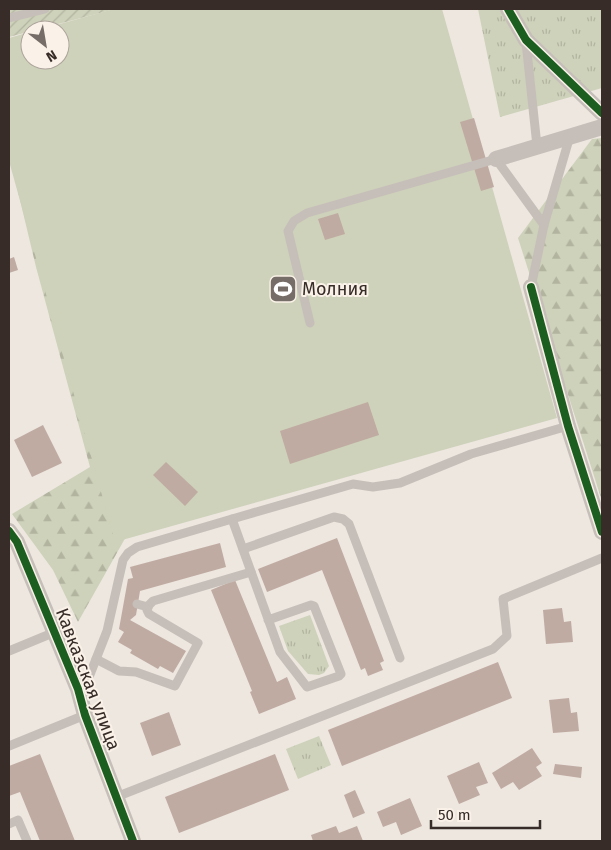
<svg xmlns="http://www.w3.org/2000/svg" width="611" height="850" viewBox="0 0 611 850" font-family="'Fira Sans',sans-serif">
<defs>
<pattern id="grass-tufts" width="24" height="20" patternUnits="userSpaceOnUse" patternTransform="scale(1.25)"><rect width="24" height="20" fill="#ced2ba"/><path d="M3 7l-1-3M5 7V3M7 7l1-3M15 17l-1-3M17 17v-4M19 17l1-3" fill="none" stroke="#b2b4a0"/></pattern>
<pattern id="forest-firs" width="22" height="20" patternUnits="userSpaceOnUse" patternTransform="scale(1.25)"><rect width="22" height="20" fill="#ced2ba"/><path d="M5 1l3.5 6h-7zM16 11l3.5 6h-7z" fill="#b2b4a0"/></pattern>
<pattern id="garden-furrows" width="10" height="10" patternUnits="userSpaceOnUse" patternTransform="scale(1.25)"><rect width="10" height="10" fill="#ced2ba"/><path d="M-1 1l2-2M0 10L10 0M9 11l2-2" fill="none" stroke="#b2b4a0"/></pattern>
</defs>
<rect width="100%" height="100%" fill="#ede7e0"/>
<g fill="url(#grass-tufts)">
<polygon points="478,9 602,9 602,88 500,117"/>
<polygon points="310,615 329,666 324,673 319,675 308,674 288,651 279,626"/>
<polygon points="319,736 331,765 298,779 286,749"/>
</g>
<g fill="url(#forest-firs)">
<polygon points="9,126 136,519 78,622 53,570 12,514 90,467 36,267 9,154"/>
<polygon points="602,138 602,501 518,238 592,139"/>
</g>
<polygon fill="url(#garden-furrows)" points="9,9 115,9 9,37"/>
<polygon fill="#ced2ba" points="114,9 442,9 557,418 115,542 9,161 9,38 30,32 30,60 60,60 60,30 38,30"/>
<g fill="#c0aba2">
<polygon points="474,118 494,187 481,191 460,122"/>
<polygon points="338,213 345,234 325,240 318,219"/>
<polygon points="14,257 18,270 9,273 9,259"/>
<polygon points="368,402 379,435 290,464 280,431"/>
<polygon points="43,425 62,463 32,477 14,440"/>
<polygon points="166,462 198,492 185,506 153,475"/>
<polygon points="337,538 384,661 380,663 383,670 368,676 365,668 361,670 322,570 267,592 258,569"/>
<polygon points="220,543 226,567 140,591 136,615 130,620 186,651 173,673 160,666 158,669 130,653 132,650 118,642 124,632 119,629 128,579 133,578 130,567"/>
<polygon points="235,580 277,682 287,677 296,699 259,714 250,692 252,691 211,590"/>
<polygon points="562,608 564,622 571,621 573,642 546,644 543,610"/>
<polygon points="498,662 512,698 342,766 328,730"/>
<polygon points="569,698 571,713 577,712 579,731 553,733 549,700"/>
<polygon points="169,712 181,745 152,756 140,723"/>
<polygon points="532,748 542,763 536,767 542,776 519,790 513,782 501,789 492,773"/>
<polygon points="40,754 75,841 40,841 20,792 9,796 9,766"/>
<polygon points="275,754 289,790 179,833 165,797"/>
<polygon points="479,762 488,783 476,787 480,795 459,804 447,776"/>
<polygon points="555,764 582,767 581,778 553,774"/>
<polygon points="355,790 365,813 353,818 344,795"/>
<polygon points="410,798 422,826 401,835 396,822 383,827 377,812"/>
<polygon points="336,826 339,833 357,826 363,841 313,841 311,835"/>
</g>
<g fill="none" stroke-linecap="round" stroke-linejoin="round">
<g stroke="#c6bfb9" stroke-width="9">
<polyline points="9,18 45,9"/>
<polyline points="526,42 537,146"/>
<polyline points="531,287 544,225 570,136"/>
<polyline points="310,323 288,231 294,221 307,213 496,159 544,225"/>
<polyline points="232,519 353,484 373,487 400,483 471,454 568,426"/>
<polyline points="243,549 334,517 343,519 349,524 400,658"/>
<polyline points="137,604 148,607"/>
<polyline points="9,651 55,632"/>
<polyline points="96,659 119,671 136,672 175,686 198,643 149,614 147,610 149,605 153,601 251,572"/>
<polyline points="78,689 89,677 107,631 123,560 128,553 137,547 232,519 280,652 307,687 339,676 341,674 314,606 311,605 268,620"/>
<polyline points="9,746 85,715"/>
<polyline points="116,797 493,649 507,636 503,599 602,558"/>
<polyline points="9,824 18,820 27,841"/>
</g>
<g stroke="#c6bfb9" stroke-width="16">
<polyline points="508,9 526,40 602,113"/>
<polyline points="496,159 602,127"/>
<polyline points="531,287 568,426 602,532"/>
<polyline points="9,531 17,542 78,689 85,715 133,841"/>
</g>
<g stroke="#faf2e8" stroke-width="11">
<g id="cycleway">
<polyline points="508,9 526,40 602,113"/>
<polyline points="531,287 568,426 602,532"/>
<polyline points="9,531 17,542 78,689 85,715 133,841"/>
</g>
</g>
<use href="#cycleway" stroke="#1b5e20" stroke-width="8"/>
</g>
<defs>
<g id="stadium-square" transform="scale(1.4375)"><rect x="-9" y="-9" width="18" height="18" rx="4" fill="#776d68" stroke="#faf2e8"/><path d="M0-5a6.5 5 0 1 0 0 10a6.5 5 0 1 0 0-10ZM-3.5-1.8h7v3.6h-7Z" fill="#fff"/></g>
</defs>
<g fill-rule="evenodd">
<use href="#stadium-square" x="283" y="289"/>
</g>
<g text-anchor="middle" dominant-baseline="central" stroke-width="4" stroke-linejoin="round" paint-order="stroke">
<g font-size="18" fill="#372c28" stroke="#faf2e8" text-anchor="start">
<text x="302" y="289">Молния</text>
</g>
<g font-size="18" fill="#372c28" stroke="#faf2e8">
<text transform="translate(88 679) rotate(69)">Кавказская улица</text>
</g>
</g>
<rect width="611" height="850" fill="none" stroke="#372c28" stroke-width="20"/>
<g transform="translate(45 45) rotate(149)"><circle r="24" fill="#faf2e8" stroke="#aca39b"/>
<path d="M0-4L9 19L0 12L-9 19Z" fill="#776d68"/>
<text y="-8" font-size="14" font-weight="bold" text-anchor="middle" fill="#372c28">N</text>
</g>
<path d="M431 820v8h109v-8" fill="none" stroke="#372c28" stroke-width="2.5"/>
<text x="438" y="820" font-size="15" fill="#372c28" stroke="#faf2e8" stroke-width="4" paint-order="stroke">50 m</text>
</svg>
